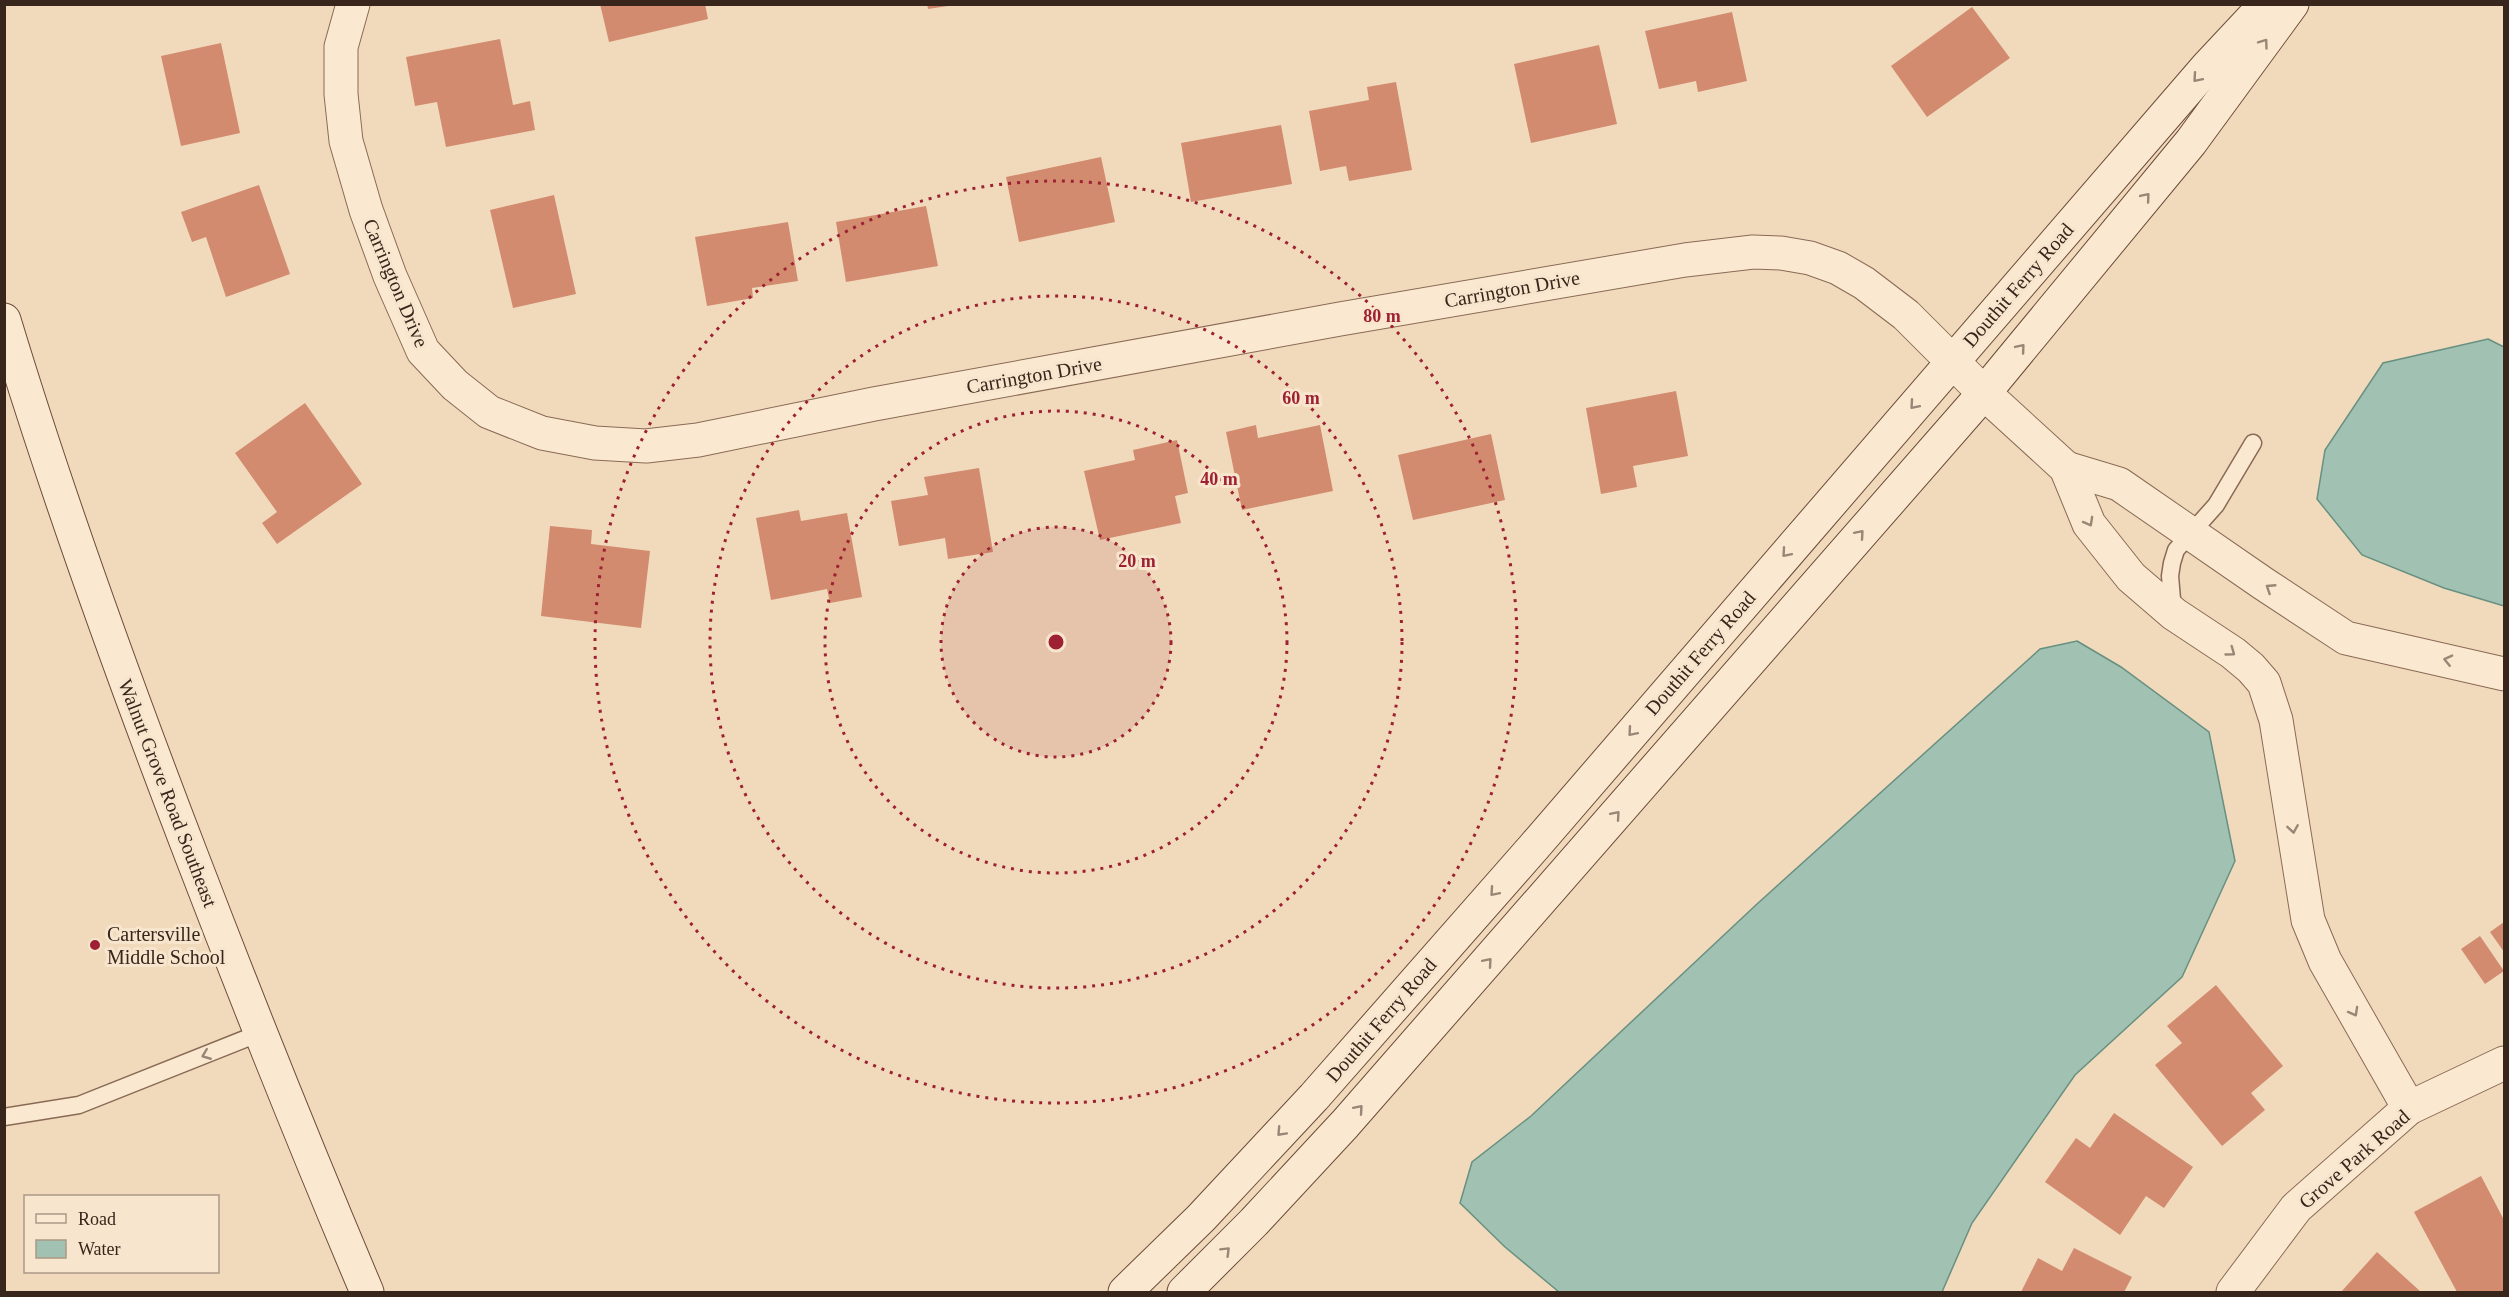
<svg xmlns="http://www.w3.org/2000/svg" width="2509" height="1297" viewBox="0 0 2509 1297" font-family="Georgia,serif">
<rect width="100%" height="100%" fill="#f1dabc"/>
<g fill="#a1c1b3" stroke="#689080" stroke-width="1.5">
<polygon points="2488,339 2504,347 2504,606 2444,588 2362,555 2317,499 2325,450 2383,363"/>
<polygon points="2077,641 2121,667 2209,732 2235,861 2182,977 2075,1075 1972,1223 1942,1292 1559,1292 1505,1247 1460,1203 1472,1162 1531,1116 1757,904 2040,649"/>
</g>
<g fill="#d28b6f">
<polygon points="600,4 705,4 708,19 609,42"/>
<polygon points="927,4 948,4 948,6 928,9"/>
<polygon points="1972,7 2010,58 1927,117 1891,66"/>
<polygon points="1732,12 1747,81 1698,92 1696,81 1659,89 1645,31"/>
<polygon points="500,39 513,105 530,101 535,130 446,147 437,102 415,106 406,57"/>
<polygon points="221,43 240,133 181,146 161,56"/>
<polygon points="1599,45 1617,124 1531,143 1514,64"/>
<polygon points="1396,82 1412,170 1349,181 1346,166 1320,171 1309,111 1369,100 1367,87"/>
<polygon points="1281,125 1292,184 1191,202 1181,143"/>
<polygon points="1101,157 1115,222 1019,242 1006,177"/>
<polygon points="259,185 290,274 226,297 206,237 192,242 181,212"/>
<polygon points="554,195 576,294 513,308 490,210"/>
<polygon points="926,206 938,266 846,282 836,222"/>
<polygon points="788,222 798,281 752,288 753,298 707,306 695,237"/>
<polygon points="1676,391 1688,456 1633,466 1637,487 1601,494 1586,408"/>
<polygon points="305,403 362,484 277,544 262,523 277,512 235,453"/>
<polygon points="1256,425 1258,438 1320,425 1333,491 1242,510 1226,432"/>
<polygon points="1491,434 1505,500 1413,520 1398,455"/>
<polygon points="1177,440 1188,493 1175,496 1181,523 1100,540 1084,471 1135,460 1133,450"/>
<polygon points="979,468 993,552 948,559 945,538 899,546 891,501 928,495 924,477"/>
<polygon points="799,510 801,521 847,513 862,597 830,603 827,589 771,600 756,518"/>
<polygon points="550,526 592,530 591,544 650,551 641,628 541,616"/>
<polygon points="2504,922 2504,952 2490,932"/>
<polygon points="2480,936 2504,971 2485,984 2461,949"/>
<polygon points="2216,985 2283,1066 2251,1093 2265,1110 2222,1146 2155,1065 2182,1043 2167,1026"/>
<polygon points="2114,1113 2193,1167 2164,1208 2146,1196 2120,1235 2045,1182 2076,1138 2090,1148"/>
<polygon points="2481,1176 2504,1220 2504,1292 2457,1292 2414,1212"/>
<polygon points="2074,1248 2132,1277 2124,1292 2021,1292 2038,1258 2062,1271"/>
<polygon points="2377,1252 2421,1292 2341,1292"/>
</g>
<g fill="none" stroke-linecap="round" stroke-linejoin="round">
<g stroke="#896a55" stroke-width="19">
<g id="lane">
<polyline points="2173,611 2170,576 2172,563 2176,550 2216,505 2253,443"/>
<polyline points="4,1117 79,1105 260,1033"/>
</g>
</g>
<g stroke="#896a55" stroke-width="35">
<g id="street">
<polyline points="353,4 341,47 341,94 346,141 366,210 390,276 423,351 455,385 489,412 542,433 595,443 646,446 698,440 874,404 1340,319 1685,260 1753,252 1781,253 1810,258 1838,268 1864,283 1906,315 1984,393 2066,468 2089,524 2131,577 2174,614 2233,653 2251,668 2264,683 2276,720 2308,920 2325,961 2409,1108"/>
<polyline points="2066,468 2119,484 2264,584 2346,638 2504,674"/>
<polyline points="2233,1292 2296,1208 2409,1108 2504,1063"/>
</g>
</g>
<g stroke="#6b4b38" stroke-width="35">
<g id="secondary">
<path d="M4,320c55,182 120,360 188,537 56,146 114,291 175,435"/>
<polyline points="1125,1292 1201,1218 1314,1097 1533,848 2207,67 2266,4"/>
<polyline points="1184,1292 1254,1222 1345,1124 1984,393 2191,142 2292,4"/>
</g>
</g>
<use href="#lane" stroke="#fbe8d0" stroke-width="16"/>
<use href="#street" stroke="#fbe8d0" stroke-width="33"/>
<use href="#secondary" stroke="#fbe8d0" stroke-width="33"/>
</g>
<defs><path id="oneway-chevron" d="M-2-3.5L2.5 0L-2 3.5" fill="none" stroke-width="1.6" stroke-linecap="round" stroke-linejoin="round" transform="scale(1.5)"/></defs>
<g stroke="#9a8676">
<use href="#oneway-chevron" transform="translate(2264 43) rotate(-54)"/>
<use href="#oneway-chevron" transform="translate(2197 78) rotate(131)"/>
<use href="#oneway-chevron" transform="translate(2146 197) rotate(-50)"/>
<use href="#oneway-chevron" transform="translate(2021 348) rotate(-50)"/>
<use href="#oneway-chevron" transform="translate(1914 405) rotate(131)"/>
<use href="#oneway-chevron" transform="translate(2089 522) rotate(61)"/>
<use href="#oneway-chevron" transform="translate(1860 534) rotate(-49)"/>
<use href="#oneway-chevron" transform="translate(1786 553) rotate(131)"/>
<use href="#oneway-chevron" transform="translate(2270 588) rotate(-147)"/>
<use href="#oneway-chevron" transform="translate(2231 652) rotate(36)"/>
<use href="#oneway-chevron" transform="translate(2448 660) rotate(-167)"/>
<use href="#oneway-chevron" transform="translate(1632 732) rotate(131)"/>
<use href="#oneway-chevron" transform="translate(1616 815) rotate(-49)"/>
<use href="#oneway-chevron" transform="translate(2293 829) rotate(81)"/>
<use href="#oneway-chevron" transform="translate(1494 892) rotate(131)"/>
<use href="#oneway-chevron" transform="translate(1488 962) rotate(-49)"/>
<use href="#oneway-chevron" transform="translate(2354 1012) rotate(61)"/>
<use href="#oneway-chevron" transform="translate(206 1055) rotate(158)"/>
<use href="#oneway-chevron" transform="translate(1359 1109) rotate(-49)"/>
<use href="#oneway-chevron" transform="translate(1281 1132) rotate(133)"/>
<use href="#oneway-chevron" transform="translate(1226 1251) rotate(-45)"/>
</g>
<circle cx="1056" cy="642" r="115" fill="#9d2132" fill-opacity=".12"/>
<g fill="none" stroke="#9d2132" stroke-width="3" stroke-dasharray="3 6">
<circle cx="1056" cy="642" r="115"/>
<circle cx="1056" cy="642" r="231"/>
<circle cx="1056" cy="642" r="346"/>
<circle cx="1056" cy="642" r="461"/>
</g>
<circle fill="#9d2132" stroke="#f8e5cd" stroke-width="2" cx="95" cy="945" r="6"/>
<g text-anchor="middle" dominant-baseline="central" stroke-width="6" stroke-linejoin="round" paint-order="stroke">
<g font-size="20" fill="#38251b" stroke="#f8e5cd">
<text transform="translate(396 283) rotate(67)">Carrington Drive</text>
<text transform="translate(2018 285) rotate(-49)">Douthit Ferry Road</text>
<text transform="translate(1512 289) rotate(-10)">Carrington Drive</text>
<text transform="translate(1034 375) rotate(-10)">Carrington Drive</text>
<text transform="translate(1700 653) rotate(-49)">Douthit Ferry Road</text>
<text transform="translate(168 793) rotate(69)">Walnut Grove Road Southeast</text>
<text transform="translate(1381 1020) rotate(-49)">Douthit Ferry Road</text>
<text transform="translate(2354 1159) rotate(-41)">Grove Park Road</text>
</g>
<g font-size="20" fill="#38251b" stroke="#f8e5cd" text-anchor="start">
<text x="107" y="934">Cartersville<tspan x="107" dy="23">Middle School</tspan></text>
</g>
</g>
<circle cx="1056" cy="642" r="9" fill="#9d2132" stroke="#f8e5cd" stroke-width="3"/>
<g font-size="18" text-anchor="middle" font-weight="bold" fill="#9d2132" stroke="#f8e5cd" stroke-width="6" stroke-linejoin="round" paint-order="stroke">
<text x="1382" y="322">80 m</text>
<text x="1301" y="404">60 m</text>
<text x="1219" y="485">40 m</text>
<text x="1137" y="567">20 m</text>
</g>
<rect width="2509" height="1297" fill="none" stroke="#38251b" stroke-width="12"/>
<rect x="24" y="1195" width="195" height="78" fill="#f8e5cd" stroke="#ab9886" stroke-width="1.5"/>
<rect x="36" y="1214" width="30" height="9" fill="#fbe8d0" stroke="#ab9886" stroke-width="1.5"/>
<text x="78" y="1225" font-size="18" fill="#38251b">Road</text>
<rect x="36" y="1240" width="30" height="18" fill="#a1c1b3" stroke="#ab9886" stroke-width="1.5"/>
<text x="78" y="1255" font-size="18" fill="#38251b">Water</text>
</svg>
